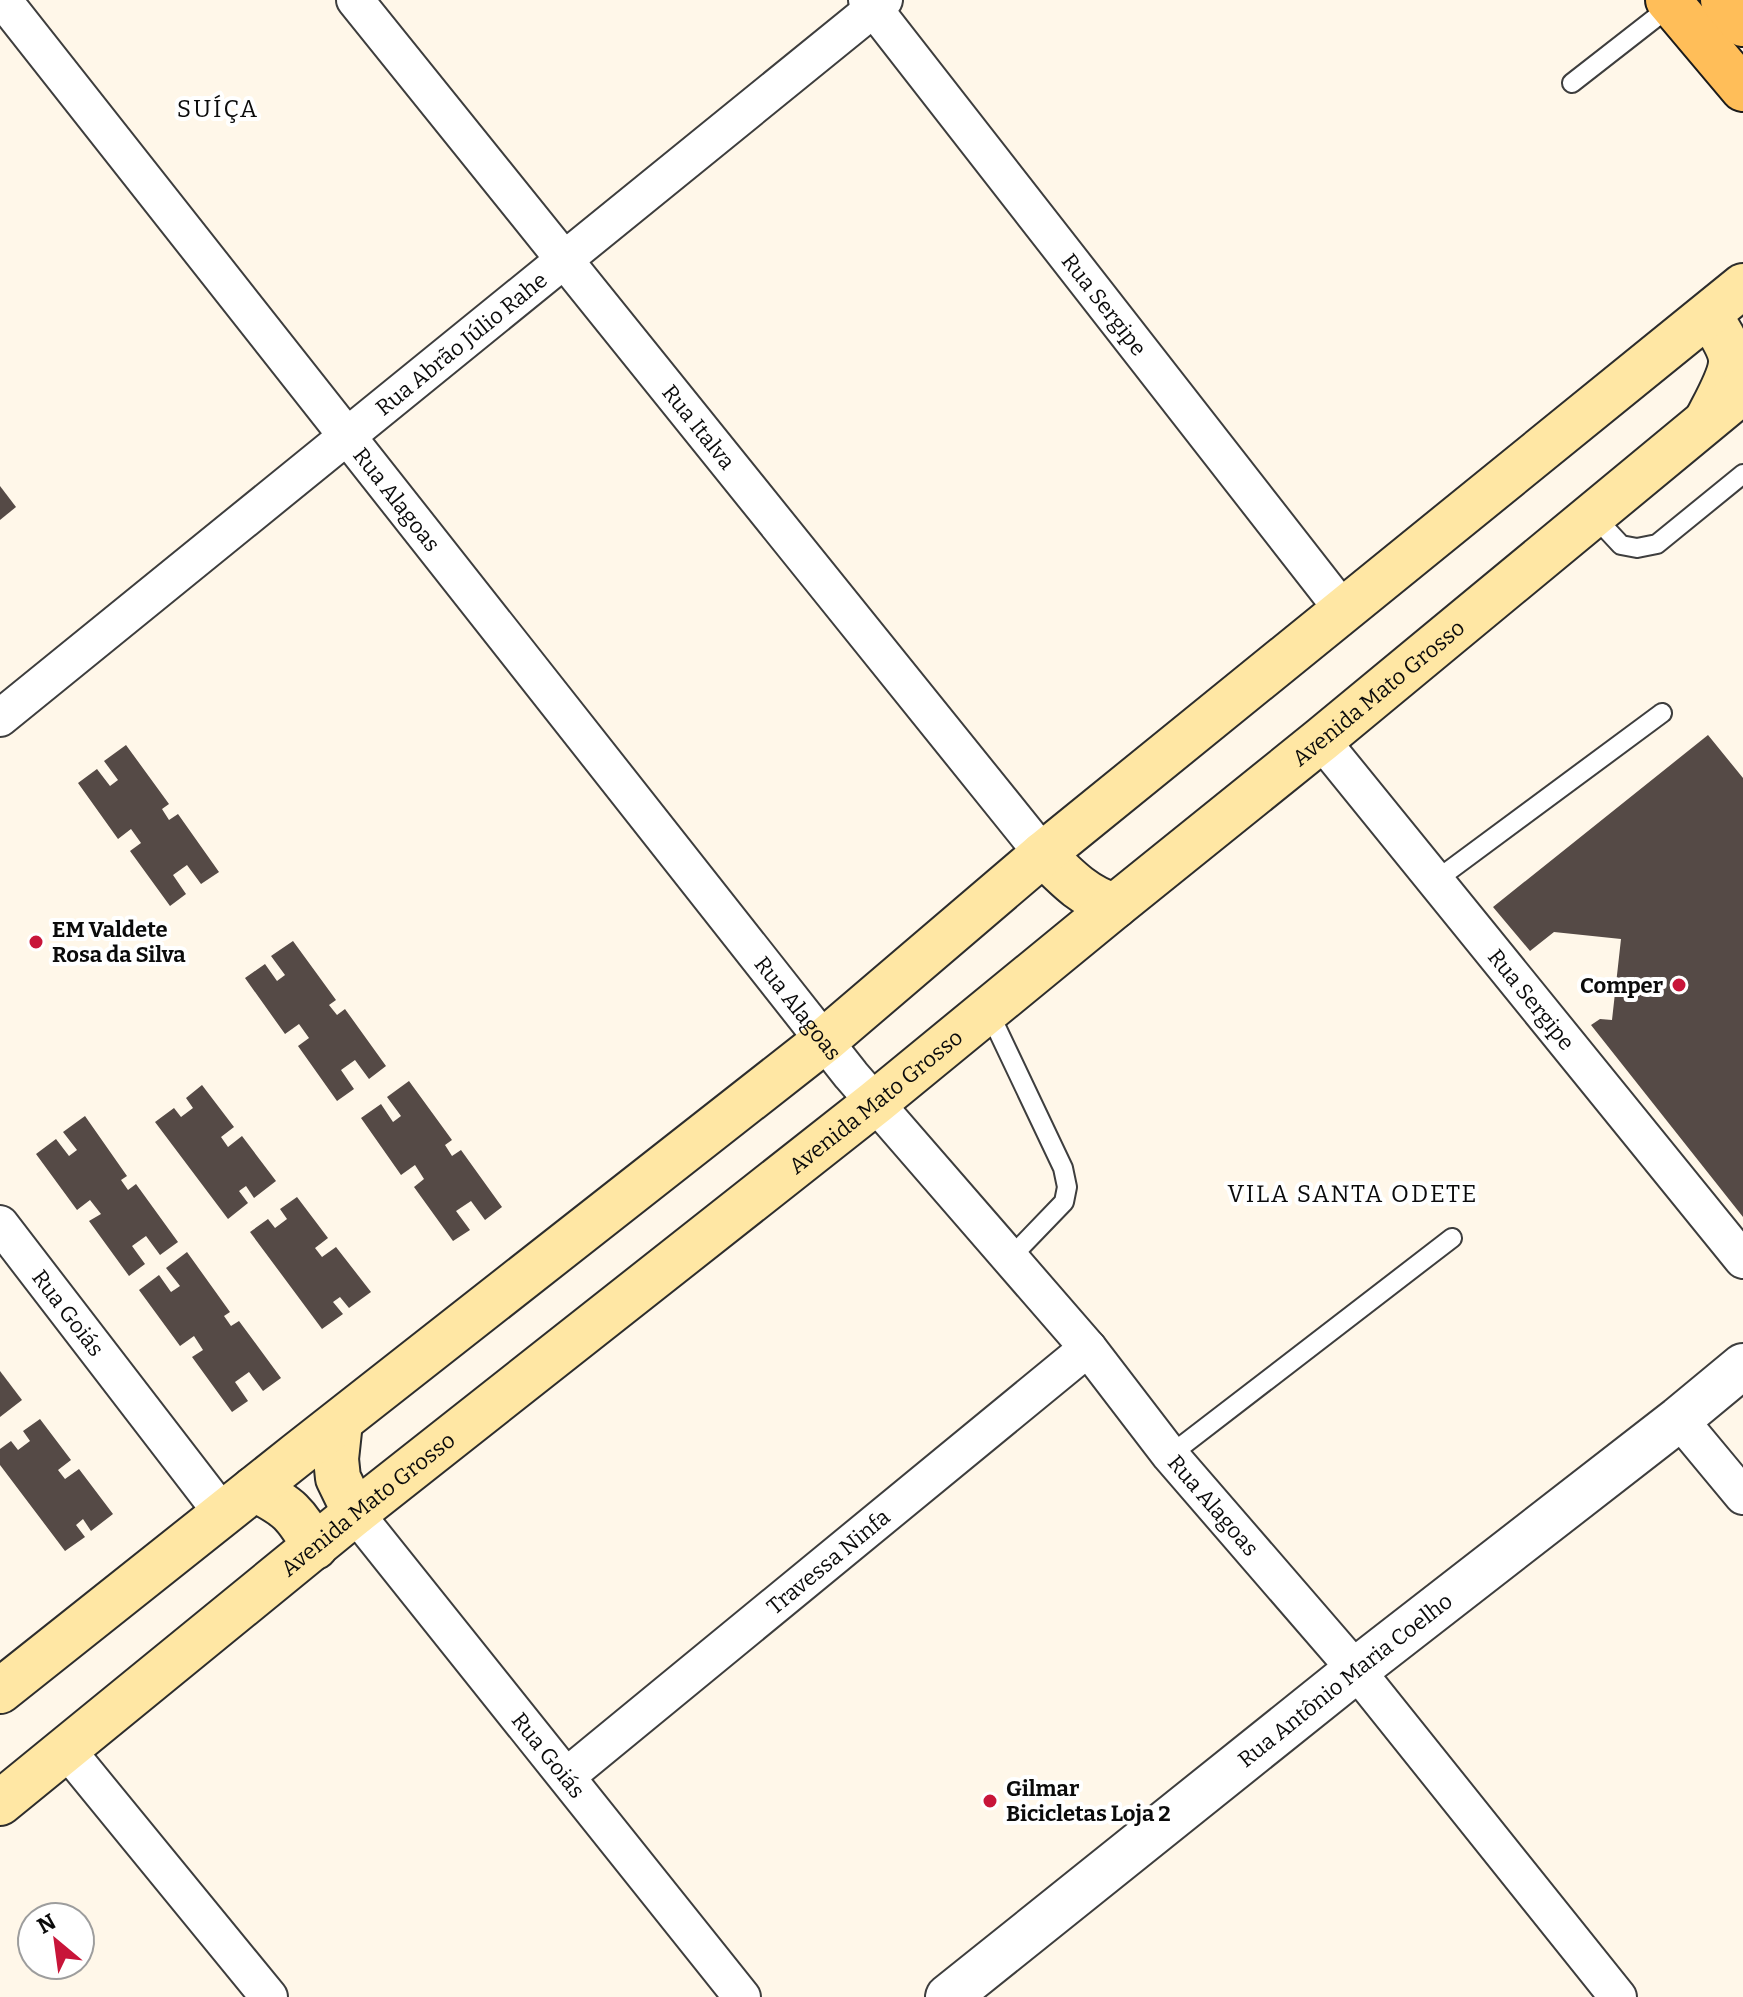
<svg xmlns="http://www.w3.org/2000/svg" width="1743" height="1997" viewBox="0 0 1743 1997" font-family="Bitter,serif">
<rect width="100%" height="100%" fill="#fff7e9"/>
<g fill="#554a46">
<polygon points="0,486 16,507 0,520"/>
<polygon points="1708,735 1743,778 1743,1217 1591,1025 1600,1019 1612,1020 1621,939 1554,932 1530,951 1493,907"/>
<polygon points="126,745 169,804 162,809 169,820 178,814 219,872 201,884 187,865 173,875 186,894 170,906 130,851 141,843 131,829 118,839 78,783 97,769 110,786 118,780 104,761"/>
<polygon points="293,941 336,1000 329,1005 337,1015 345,1009 386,1066 369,1079 355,1060 341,1070 354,1089 337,1101 298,1046 309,1038 299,1024 285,1034 245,978 265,964 277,981 285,975 271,956"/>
<polygon points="409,1081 452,1140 445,1145 452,1156 461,1150 502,1207 485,1220 471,1201 456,1211 470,1230 453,1241 414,1187 424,1179 415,1165 401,1175 361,1118 381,1104 393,1122 401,1116 387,1097"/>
<polygon points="202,1085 234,1127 221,1137 228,1147 242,1136 276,1181 254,1198 246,1186 239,1191 248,1203 228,1219 155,1122 174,1108 181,1117 193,1108 186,1098"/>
<polygon points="85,1116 127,1176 121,1180 128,1190 136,1184 178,1242 160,1255 146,1236 132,1246 145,1264 129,1276 89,1221 101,1214 90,1200 77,1210 36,1154 56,1139 69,1156 77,1150 63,1132"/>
<polygon points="297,1197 328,1238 315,1248 322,1257 336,1247 371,1292 349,1308 340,1297 333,1302 343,1314 322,1329 250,1232 268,1219 275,1228 287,1219 280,1209"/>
<polygon points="187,1252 230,1312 224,1316 231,1326 239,1321 281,1378 263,1391 249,1372 235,1382 248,1401 232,1412 192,1357 203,1350 194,1336 180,1346 139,1290 159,1275 171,1292 180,1286 166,1268"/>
<polygon points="0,1371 22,1400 0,1417"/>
<polygon points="40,1419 71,1460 58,1470 65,1479 79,1469 113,1514 91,1531 83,1519 76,1525 85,1537 65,1551 0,1465 0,1449 11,1441 18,1450 30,1441 23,1431"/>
</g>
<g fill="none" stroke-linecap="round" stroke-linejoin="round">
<g stroke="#3e3e3e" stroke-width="22">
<g id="service">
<polyline points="1572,83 1672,5"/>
<polyline points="1593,515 1621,545 1637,548 1657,544 1743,474"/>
<polyline points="1435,881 1662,713"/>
<polyline points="988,1010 1063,1168 1067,1187 1064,1202 1010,1258"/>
<polyline points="1170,1455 1452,1238"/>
</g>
</g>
<g stroke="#3e3e3e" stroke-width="40">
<g id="minor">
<path id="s1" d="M3,0l848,1075 237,273 82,107 186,215 262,327"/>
<path id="s2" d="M355,0l688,854"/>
<path id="s3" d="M867,0l476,610"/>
<path id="s4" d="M0,718l884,-718"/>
<path id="s5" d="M1321,740l422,520"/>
<path id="s6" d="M0,1224l223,290"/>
<polyline points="1679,1419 1743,1496"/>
<path id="s7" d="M355,1513l387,484"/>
<polyline points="66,1749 269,1997"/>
<path id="s8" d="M567,1776l521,-428"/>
</g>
</g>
<g stroke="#3e3e3e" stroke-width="48">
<g id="tertiary">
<path id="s9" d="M948,1997l408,-327 323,-251 64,-53"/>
</g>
</g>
<g stroke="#2d2d2d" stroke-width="48">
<g id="secondary">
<path d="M1708,418c7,-14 22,-40 23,-55 1,-15 -15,-36 -22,-48"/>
<path d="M1043,854c22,22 41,43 72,52"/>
<polyline points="340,1422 336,1459 338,1478 355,1513"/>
<path d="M254,1489c36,18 41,24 61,58"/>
<polyline points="0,1691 298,1454 824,1041 1043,854 1743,286"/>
<path id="s10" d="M0,1803l355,-290 521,-411 239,-196 206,-166 422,-349"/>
</g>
</g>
<g stroke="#1c1c1c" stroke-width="48">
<g id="primary">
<polyline points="1668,0 1743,89"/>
<polyline points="1723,0 1743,24"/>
</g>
</g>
<use href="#service" stroke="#fff" stroke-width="18"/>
<use href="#minor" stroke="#fff" stroke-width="36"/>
<use href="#tertiary" stroke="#fff" stroke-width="44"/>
<use href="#secondary" stroke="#ffe7a4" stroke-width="44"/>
<use href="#primary" stroke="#ffbe59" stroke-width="44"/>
</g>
<g fill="#c81539" stroke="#fff" stroke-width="3">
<circle cx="36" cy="942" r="8"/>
<circle cx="1679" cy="985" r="8"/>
<circle cx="990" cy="1801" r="8"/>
</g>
<g text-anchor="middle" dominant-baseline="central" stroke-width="8" stroke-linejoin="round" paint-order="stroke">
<g font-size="22" fill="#0b0b0b" stroke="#fff">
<text stroke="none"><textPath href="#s3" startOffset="386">Rua Sergipe</textPath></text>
<text stroke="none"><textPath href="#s4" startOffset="594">Rua Abrão Júlio Rahe</textPath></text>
<text stroke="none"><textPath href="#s2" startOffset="548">Rua Italva</textPath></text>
<text stroke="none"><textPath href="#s1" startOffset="636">Rua Alagoas</textPath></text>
<text stroke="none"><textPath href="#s10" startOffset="1770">Avenida Mato Grosso</textPath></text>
<text stroke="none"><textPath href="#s5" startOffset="334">Rua Sergipe</textPath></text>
<text stroke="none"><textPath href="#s1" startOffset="1284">Rua Alagoas</textPath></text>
<text stroke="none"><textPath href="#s10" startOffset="1122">Avenida Mato Grosso</textPath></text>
<text stroke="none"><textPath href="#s6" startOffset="112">Rua Goiás</textPath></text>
<text stroke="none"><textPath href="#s10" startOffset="474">Avenida Mato Grosso</textPath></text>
<text stroke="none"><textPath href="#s1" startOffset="1932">Rua Alagoas</textPath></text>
<text stroke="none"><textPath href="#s8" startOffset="338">Travessa Ninfa</textPath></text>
<text stroke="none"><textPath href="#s9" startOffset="508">Rua Antônio Maria Coelho</textPath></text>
<text stroke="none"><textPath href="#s7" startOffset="310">Rua Goiás</textPath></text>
</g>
<g font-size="22" font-weight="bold" fill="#0b0b0b" stroke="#fff" text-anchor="start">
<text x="52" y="929">EM Valdete<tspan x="52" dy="25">Rosa da Silva</tspan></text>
<text x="1663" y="985" text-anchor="end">Comper</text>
<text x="1006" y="1788">Gilmar<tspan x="1006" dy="25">Bicicletas Loja 2</tspan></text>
</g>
<g font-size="24" letter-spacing="2" fill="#0b0b0b" stroke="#fff">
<text x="218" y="109">SUÍÇA</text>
<text x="1353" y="1194">VILA SANTA ODETE</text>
</g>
</g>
<g transform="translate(56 1941) rotate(331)"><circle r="38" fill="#ffffff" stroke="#9d9d9d" stroke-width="2"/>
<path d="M0-6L14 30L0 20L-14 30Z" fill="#c81539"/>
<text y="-12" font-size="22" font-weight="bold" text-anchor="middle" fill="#0b0b0b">N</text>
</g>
</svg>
